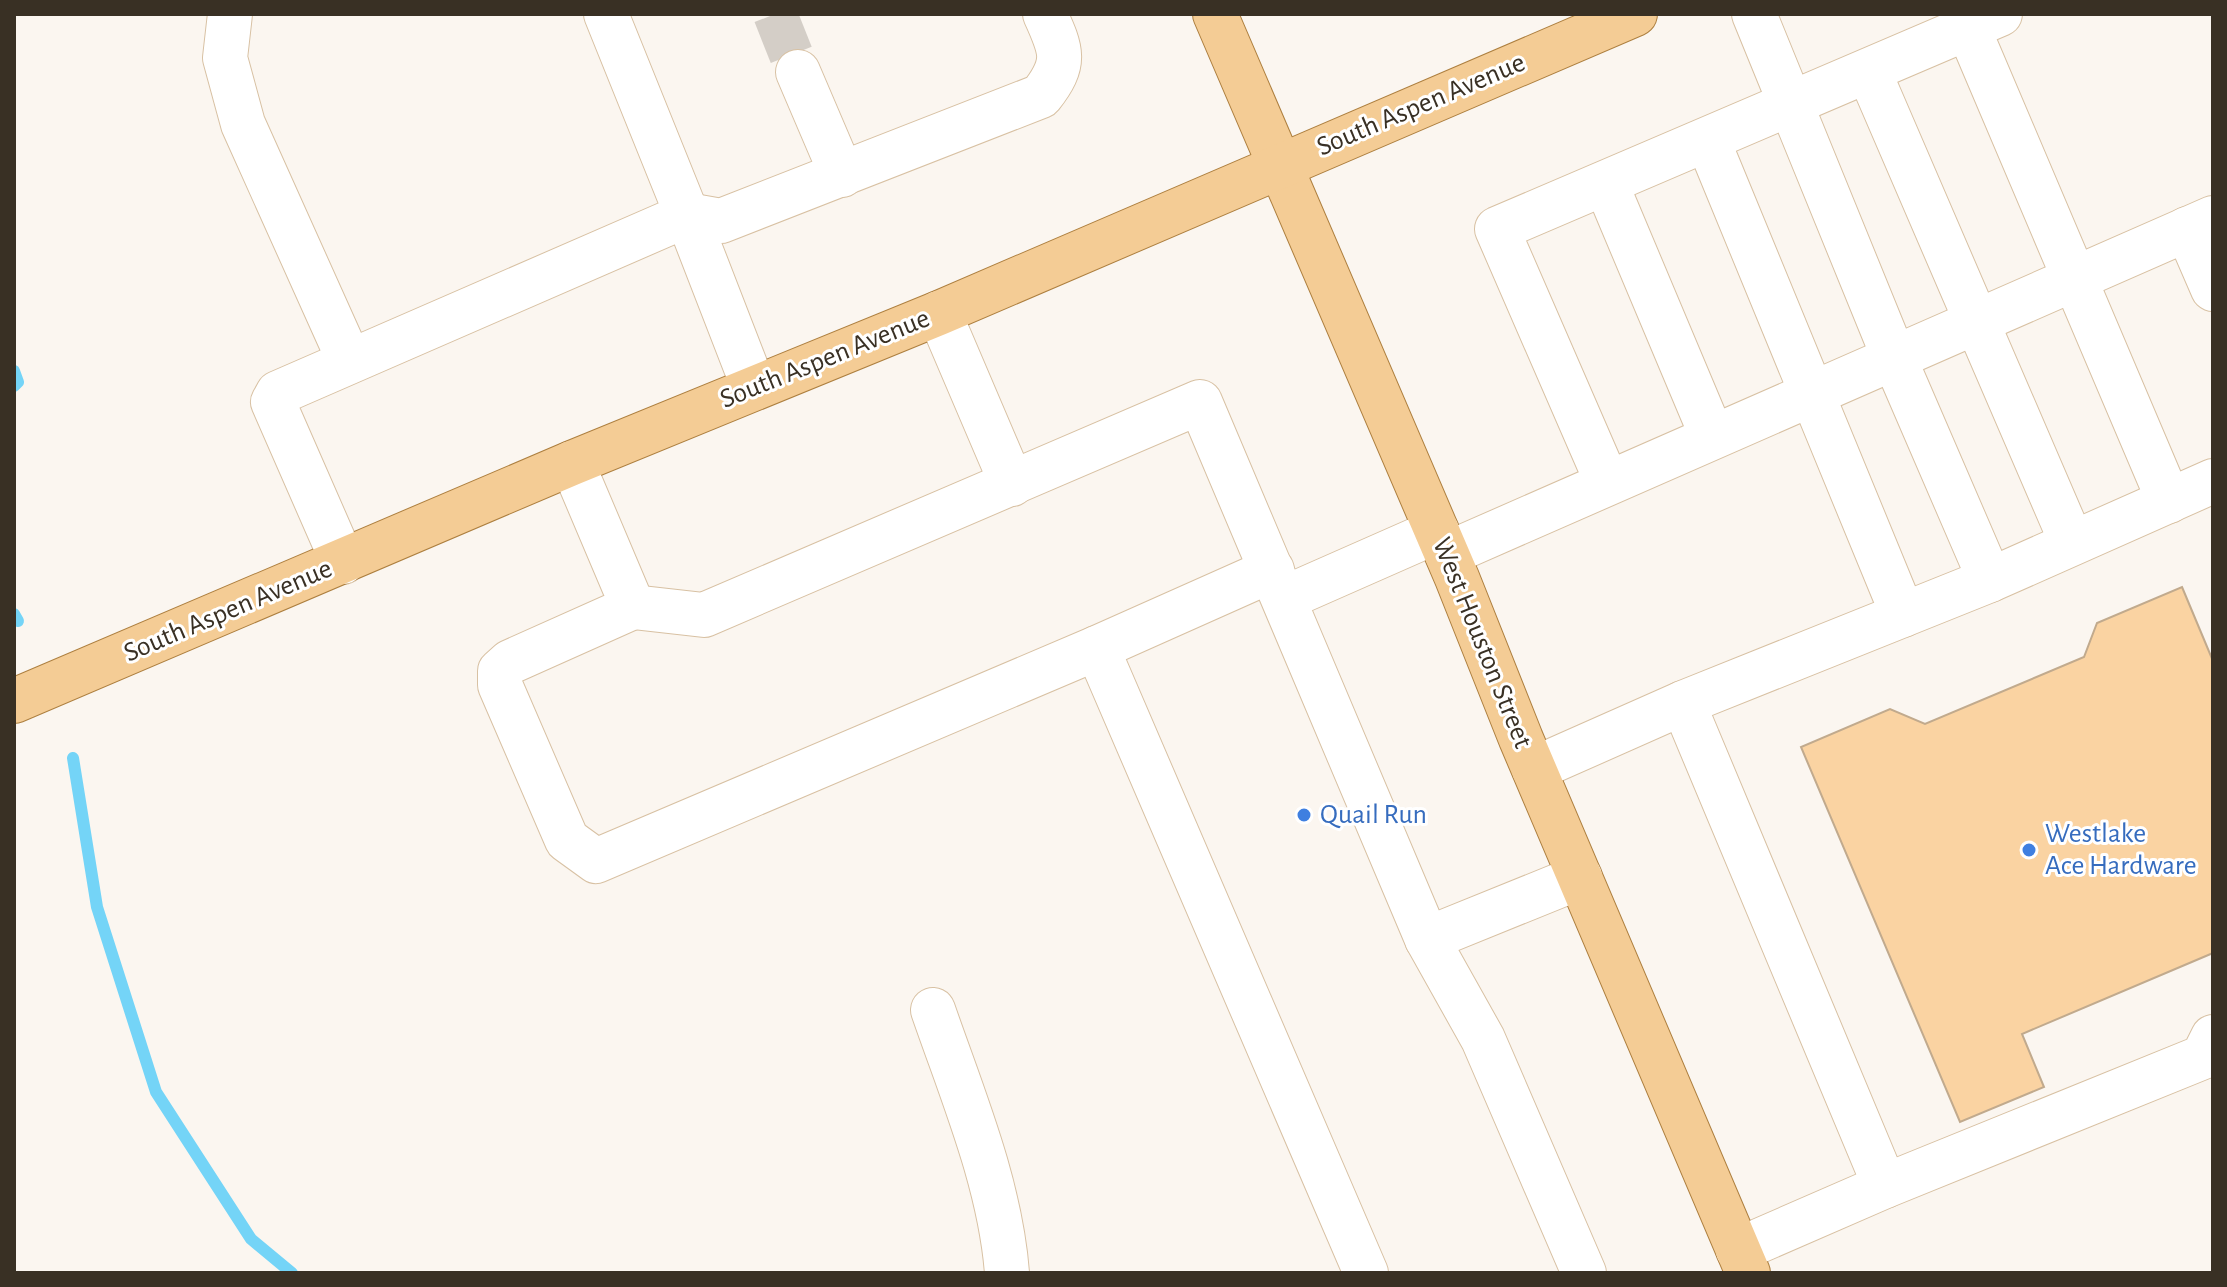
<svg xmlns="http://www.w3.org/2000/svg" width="2227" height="1287" viewBox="0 0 2227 1287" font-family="'Alegreya Sans',sans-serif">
<rect width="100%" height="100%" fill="#fbf6f0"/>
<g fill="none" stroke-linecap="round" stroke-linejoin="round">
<g stroke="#74d4f7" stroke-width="12">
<polyline points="14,371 18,382 14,386"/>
<polyline points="14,614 18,621"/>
<polyline points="73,758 97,907 156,1092 251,1239 292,1273"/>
</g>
</g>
<polygon fill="#fad3a2" stroke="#c1aa8d" stroke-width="2" points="2182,587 2213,661 2213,953 2022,1034 2044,1087 1960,1122 1801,747 1890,709 1925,724 2084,657 2097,623"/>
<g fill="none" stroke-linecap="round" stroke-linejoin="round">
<polyline stroke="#d4cec7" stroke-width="44" stroke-dasharray="44 22" stroke-linecap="butt" points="775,14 798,72"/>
<g stroke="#d8c1a3" stroke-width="46">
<g id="minor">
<polyline points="230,14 225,58 243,124 349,360"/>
<polyline points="1754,14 1895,360 1990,580"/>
<polyline points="1968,28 2169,501"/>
<polyline points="798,72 842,175"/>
<polyline points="1869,72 2072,543"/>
<polyline points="1708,141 1903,615"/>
<polyline points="1606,184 1712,436"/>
<polyline points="2187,229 2213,289"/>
<polyline points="939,313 1012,484"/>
<path d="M754,388l-67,-173 34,6 320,-125c26,-33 21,-45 4,-82"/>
<polyline points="572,463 633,607 510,662 500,671 500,685 567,840 596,861 1097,648 1272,570"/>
<polyline points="1607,482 1497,229 2000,14"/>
<polyline points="1447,554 2213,218"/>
<polyline points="343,562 273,402 278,393 687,215 606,14"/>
<polyline points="1285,598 1437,531"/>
<polyline points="633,607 704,615 1200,402 1427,939 1483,1039 1584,1273"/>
<polyline points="1097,648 1366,1273"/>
<polyline points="1683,703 1885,1186"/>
<polyline points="1534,769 1683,703 1990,580 2213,481"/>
<polyline points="1427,939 1580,877"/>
<path d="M933,1010c29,84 67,173 74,263"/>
<polyline points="1738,1250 1885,1186 2203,1057 2213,1037"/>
</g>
</g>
<g stroke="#ad7f3f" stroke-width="46">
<g id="major">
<polyline points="1215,14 1457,578 1521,739 1748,1273"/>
<polyline points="14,701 572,463 939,313 1635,14"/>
</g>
</g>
<use href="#minor" stroke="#fff" stroke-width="44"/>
<use href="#major" stroke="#f4cc95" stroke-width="44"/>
</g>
<g fill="#3f7fe0" stroke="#fff" stroke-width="3">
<circle cx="1304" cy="815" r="8"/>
<circle cx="2029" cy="850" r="8"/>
</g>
<g text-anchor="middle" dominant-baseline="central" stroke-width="6" stroke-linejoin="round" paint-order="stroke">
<g font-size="28" fill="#393024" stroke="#fff">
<text transform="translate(1421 105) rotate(-23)">South Aspen Avenue</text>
<text transform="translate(825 359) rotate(-22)">South Aspen Avenue</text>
<text transform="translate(228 611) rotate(-23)">South Aspen Avenue</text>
<text transform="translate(1482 643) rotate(68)">West Houston Street</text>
</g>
<g font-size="28" fill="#366cbe" stroke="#fff" text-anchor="start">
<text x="1320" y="815">Quail Run</text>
<text x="2045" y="834">Westlake<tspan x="2045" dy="32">Ace Hardware</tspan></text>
</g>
</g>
<rect width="2227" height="1287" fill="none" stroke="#393024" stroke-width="32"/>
</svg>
